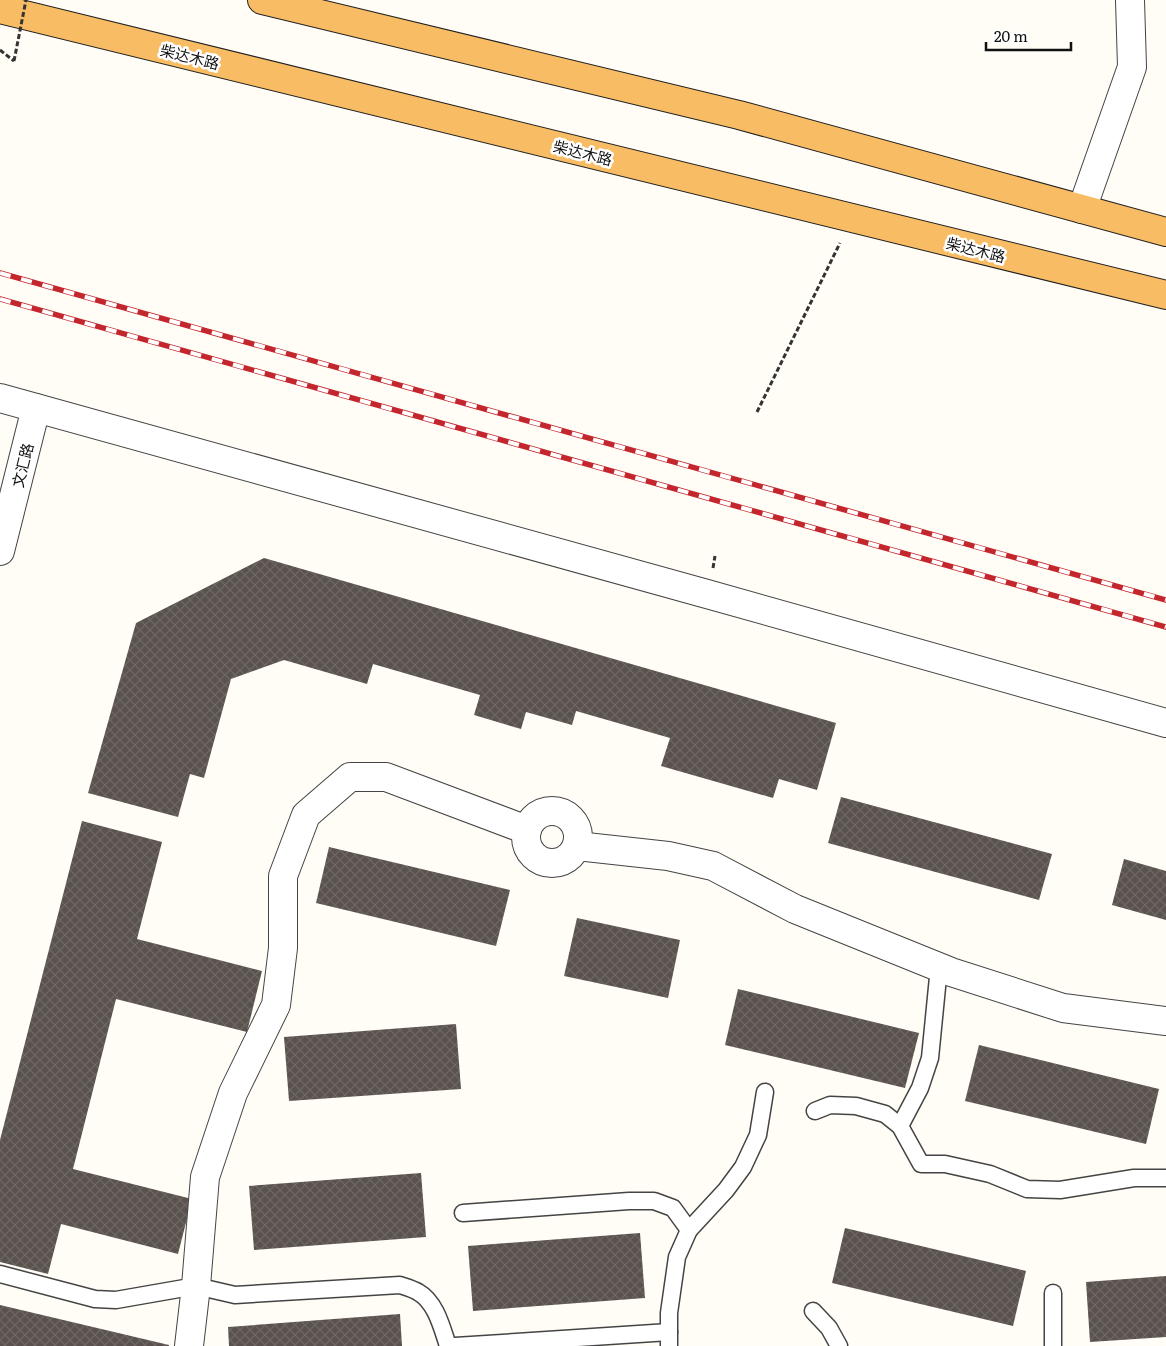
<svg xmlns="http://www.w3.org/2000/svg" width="1166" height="1346" viewBox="0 0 1166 1346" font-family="Literata,'Noto Sans SC',serif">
<defs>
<pattern id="building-cross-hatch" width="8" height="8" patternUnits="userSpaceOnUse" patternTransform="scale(1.25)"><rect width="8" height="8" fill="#5a524d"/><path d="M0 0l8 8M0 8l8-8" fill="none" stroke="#6d6662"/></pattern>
</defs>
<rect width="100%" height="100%" fill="#fffdf5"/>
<g fill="url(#building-cross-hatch)">
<polygon points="264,558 836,723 817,790 779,779 773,798 661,766 670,738 576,711 572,725 526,712 521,729 474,715 480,695 373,664 367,684 284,660 231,679 204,778 190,774 178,817 88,793 136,623"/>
<polygon points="841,797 1052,854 1039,900 828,843"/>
<polygon points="82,821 162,842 137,939 262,971 247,1032 116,999 73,1169 192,1199 178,1254 61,1224 48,1274 0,1262 0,1140"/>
<polygon points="329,847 510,890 496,946 316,903"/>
<polygon points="1124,859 1166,871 1166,920 1112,905"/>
<polygon points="577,918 680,940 668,998 564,976"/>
<polygon points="738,989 919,1033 905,1088 725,1045"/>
<polygon points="456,1024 461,1089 289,1101 284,1037"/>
<polygon points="979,1045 1159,1089 1146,1144 965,1101"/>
<polygon points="421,1173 426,1237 254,1250 249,1186"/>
<polygon points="845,1228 1026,1271 1013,1326 832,1283"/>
<polygon points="640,1233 645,1298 473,1311 468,1246"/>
<polygon points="1166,1276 1166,1337 1090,1342 1086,1282"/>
<polygon points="0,1305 169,1345 169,1346 0,1346"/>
<polygon points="400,1314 402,1346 229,1346 228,1327"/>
</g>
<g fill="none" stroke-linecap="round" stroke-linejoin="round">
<g stroke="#444" stroke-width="19">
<g id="service">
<polyline points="815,1111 830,1105 856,1106 885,1114 900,1126 921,1164 945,1164 990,1174 1027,1189 1060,1190 1134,1178 1166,1178"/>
<polyline points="900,1126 920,1088 930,1058 939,967"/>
<polyline points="463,1213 629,1201 654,1201 673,1208 689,1230"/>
<path d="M0,1274l95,25 21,1 80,-14 39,9 165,-10c6,2 13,4 18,7 18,10 24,36 30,54"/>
<polyline points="1053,1293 1053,1346"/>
<polyline points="813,1311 829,1328 839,1346"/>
<polyline points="455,1346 669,1332"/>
<polyline points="669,1346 669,1313 677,1257 689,1230 726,1190 743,1167 758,1135 765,1092"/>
</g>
</g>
<g stroke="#444" stroke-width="30">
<g id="minor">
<polyline points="1082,209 1132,67 1130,0"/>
<circle cx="552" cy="837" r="26"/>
<polyline points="577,846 668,856 713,866 795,909 951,972 1063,1008 1166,1021"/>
<polyline points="189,1346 196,1286 205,1177 233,1093 276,1005 283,948 283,876 306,815 350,777 386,777 527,830"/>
</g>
</g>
<g stroke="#444" stroke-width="30">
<g id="tertiary">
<polyline points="0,398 707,594 1166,723"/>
<polyline points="0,551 36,408"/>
</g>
</g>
<g stroke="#222" stroke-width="30">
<g id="trunk">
<polyline points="262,0 739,115 1166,232"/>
<polyline points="0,9 1166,295"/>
</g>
</g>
<g stroke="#333" stroke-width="3" stroke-dasharray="5 2.5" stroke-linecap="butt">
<polyline points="0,50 14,61"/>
<polyline points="757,412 840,243"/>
<polyline points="713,568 715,556"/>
</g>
<use href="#service" stroke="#fff" stroke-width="16"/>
<use href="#minor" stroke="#fff" stroke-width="28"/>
<use href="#tertiary" stroke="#fff" stroke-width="28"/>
<use href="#trunk" stroke="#f7bc64" stroke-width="28"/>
<g stroke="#c4262e" stroke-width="5.5">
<g id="rail">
<polyline points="0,273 1166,600"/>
<polyline points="0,299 1166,627"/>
</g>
</g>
<use href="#rail" stroke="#fff" stroke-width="4" stroke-dasharray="11" stroke-linecap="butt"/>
<polyline stroke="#333" stroke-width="3" stroke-dasharray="5 2.5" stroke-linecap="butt" points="14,61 26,0"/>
</g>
<g text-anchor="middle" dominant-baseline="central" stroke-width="5" stroke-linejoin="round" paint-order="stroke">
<g font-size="15" fill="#111" stroke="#fff">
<text transform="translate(190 56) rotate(14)">柴达木路</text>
<text transform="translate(583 152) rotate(14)">柴达木路</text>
<text transform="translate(976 249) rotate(14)">柴达木路</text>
<text transform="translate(22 465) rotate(-76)">文汇路</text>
</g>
</g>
<path d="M986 42v8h85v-8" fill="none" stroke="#111111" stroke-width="2.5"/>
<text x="994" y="42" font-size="15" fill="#111111" stroke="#ffffff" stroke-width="4" paint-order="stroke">20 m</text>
</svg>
